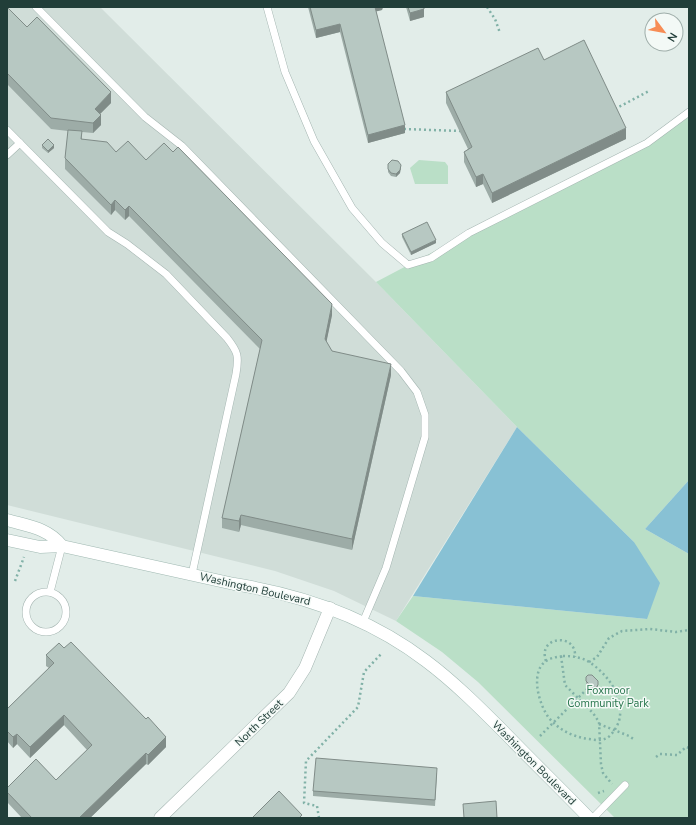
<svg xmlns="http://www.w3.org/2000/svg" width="696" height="825" viewBox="0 0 696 825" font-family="'Nunito Sans',sans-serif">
<rect width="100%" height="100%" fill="#e2ede9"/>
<polygon fill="#d0ddd8" points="7,7 100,7 376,282 517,427 396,621 334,591 275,571 7,505"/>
<g fill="#badfc7">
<polygon points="689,117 689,480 645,529 689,554 689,818 615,818 478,682 442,652 396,621 413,596 647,619 634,542 517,427 376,282"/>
<polygon points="419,160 445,162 448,166 448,184 415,184 410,168"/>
</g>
<g fill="#88c1d4">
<polygon points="517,427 634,542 660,583 647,619 413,596"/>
<polygon points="689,480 689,554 645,529"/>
</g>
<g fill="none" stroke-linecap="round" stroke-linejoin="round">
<g stroke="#a4b5b1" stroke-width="8">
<g id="lane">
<polyline points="36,7 145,117 182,146 401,371 417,392 425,415 425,437 386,568 363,622"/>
<polyline points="267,7 285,72 314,141 352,208 382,243 408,265 431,258 469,233 647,143 689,112"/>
<path d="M7,130l101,102 19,12 39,30 61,64c11,14 12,18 9,36l-44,200"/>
<polyline points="7,155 20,143"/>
<circle cx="46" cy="612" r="20"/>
<polyline points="50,592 62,546"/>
<polyline points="593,818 625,785"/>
</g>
</g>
<g stroke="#a4b5b1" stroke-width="13">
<polyline id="street" points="160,818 289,693 305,668 330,608"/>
</g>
<g stroke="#a0b9b2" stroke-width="13">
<g id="secondary">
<path d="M7,520c21,6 41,8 55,26"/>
<path d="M7,540l33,7 22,-1 172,38c69,11 136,34 192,77 28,21 53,46 78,71 28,29 57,57 85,86"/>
</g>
</g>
<g stroke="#81b1a7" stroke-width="2.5" stroke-dasharray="2 3" stroke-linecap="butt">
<polyline points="487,7 495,19 500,33"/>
<polyline points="615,109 649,91"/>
<polyline points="404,129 460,131"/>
<polyline points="15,581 24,557"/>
<polyline points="561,656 565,685 593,713 599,722 601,764 603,773 612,784"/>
<path d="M563,656c9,0 18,1 26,6 19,12 36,36 30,59 -2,6 -7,14 -12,17 -6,3 -12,2 -18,1 -16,-2 -30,-9 -40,-21 -9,-12 -17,-38 -8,-52 5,-7 13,-9 22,-10z"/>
<path d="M546,661c-9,-25 31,-29 29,-4"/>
<polyline points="589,662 597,657 609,638 622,631 650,629 676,632 689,630"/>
<polyline points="599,724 629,736 635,740"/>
<polyline points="540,736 589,687"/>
<polyline points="656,757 660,754 677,755 686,747 689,748"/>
<polyline points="598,793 604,791"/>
<polyline points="319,818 317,806 304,803 306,761 358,707 364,672 382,653"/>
</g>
<use href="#lane" stroke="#fff" stroke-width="7"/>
<use href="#street" stroke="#fff" stroke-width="12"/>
<use href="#secondary" stroke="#fff" stroke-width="12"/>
</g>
<g fill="#9daca7">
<polygon points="7,7 27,27 111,103 100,114 101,125 93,133 82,132 82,139 116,152 146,160 332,315 326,342 332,351 391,375 352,550 241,525 239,532 222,528 222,518 260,349 129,216 125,220 115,210 111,215 65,169 65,158 68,131 51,129 7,84"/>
<polygon points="308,7 383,7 382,10 376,11 405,133 368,143 340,32 316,38"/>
<polygon points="406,7 424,7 424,17 410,21"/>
<polygon points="446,92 626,139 492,203 483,184 476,187 464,162 464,152 468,149 446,103"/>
<polygon points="42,145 54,148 48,153 42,148"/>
<polygon points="401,168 400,173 396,177 391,176 388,172 388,169"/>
<polygon points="402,234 436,243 411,255 402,237"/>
<polygon points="64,648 166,747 148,765 146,764 90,818 22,818 7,802 7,788 56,780 87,750 64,725 30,758 17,744 13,748 7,741 7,709 49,668 46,666 46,655"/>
<polygon points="586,677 598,681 598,687 596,690 592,690 586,684"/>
<polygon points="437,773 435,806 313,796 313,791"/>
</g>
<g fill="#808c88">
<polygon points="374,7 383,7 382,10 374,12"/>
<polygon points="424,9 424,17 410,21 410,13"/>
<polygon points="340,24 340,32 316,38 316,30"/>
<polygon points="111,92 111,103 95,119 95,109"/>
<polygon points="101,115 101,125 93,133 93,123"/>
<polygon points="405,125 405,133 368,143 368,135"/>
<polygon points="626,128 626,139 492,203 492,193"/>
<polygon points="54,145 54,148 48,153 48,151"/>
<polygon points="401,165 400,173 396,177 396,174"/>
<polygon points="483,174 483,184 476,187 476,177"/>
<polygon points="115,200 115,210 111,215 111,205"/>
<polygon points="129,206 129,216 125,220 125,210"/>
<polygon points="436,240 436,243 411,255 411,252"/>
<polygon points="332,304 332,315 325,349 325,339"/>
<polygon points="391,364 391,375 352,550 352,539"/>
<polygon points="241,515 241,525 239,532 239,521"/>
<polygon points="598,685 598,687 596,690 596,687"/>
<polygon points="64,715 64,725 30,758 30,747"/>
<polygon points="17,734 17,744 13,748 13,737"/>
<polygon points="166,737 166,747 148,765 148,755"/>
<polygon points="146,753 146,764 90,818 79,818"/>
</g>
<g fill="#b7c8c2" stroke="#808c88">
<polygon points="7,7 27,27 37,17 111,92 95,109 101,115 93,123 51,118 7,73"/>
<polygon points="310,7 375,7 405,125 368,135 340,24 316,30"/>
<polygon points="408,7 424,7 424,9 410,13"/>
<polygon points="584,40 626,128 492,193 483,174 476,177 464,152 472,147 446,92 538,48 544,60"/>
<polygon points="68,130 82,131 81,139 107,142 116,152 128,141 146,160 164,143 173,152 178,147 332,304 325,339 332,351 391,364 352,539 241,515 239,521 222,518 262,340 129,206 125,210 115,200 111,205 65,158"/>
<polygon points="48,139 54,145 48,151 42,145"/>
<polygon points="392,160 398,161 401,165 400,170 396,174 391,173 388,169 388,164"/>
<polygon points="427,222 436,240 411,252 402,234"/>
<polygon points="71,642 146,719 148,717 166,737 148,755 146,753 79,818 32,818 7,792 7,788 36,759 56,780 92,745 64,715 30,747 17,734 13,737 7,731 7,709 54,663 46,655 59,643 64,648"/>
<polygon points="588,675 592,675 598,681 598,685 596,687 592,687 586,681 586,677"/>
<polygon points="316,758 437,768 435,800 313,791"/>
<polygon points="279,791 302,815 299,818 252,818"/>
<polygon points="496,801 497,818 464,818 463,804"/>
</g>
<g text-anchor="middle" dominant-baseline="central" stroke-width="3" stroke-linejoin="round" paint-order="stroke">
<g font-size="11" fill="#213e39" stroke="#f3f9f6">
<text transform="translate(255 589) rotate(13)">Washington Boulevard</text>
<text transform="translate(259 723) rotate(-44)">North Street</text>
<text transform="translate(534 763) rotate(45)">Washington Boulevard</text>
</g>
<g font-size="11" fill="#2a774f" stroke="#f3f9f6">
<text x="608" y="690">Foxmoor<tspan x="608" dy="13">Community Park</tspan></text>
</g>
</g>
<rect width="696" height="825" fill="none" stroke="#213e39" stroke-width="16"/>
<g transform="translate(664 32) rotate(122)"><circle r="19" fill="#f3f9f6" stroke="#9faeaa"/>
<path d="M0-3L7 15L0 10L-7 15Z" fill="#f78d56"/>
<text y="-6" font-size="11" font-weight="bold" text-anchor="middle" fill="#213e39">N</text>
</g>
</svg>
